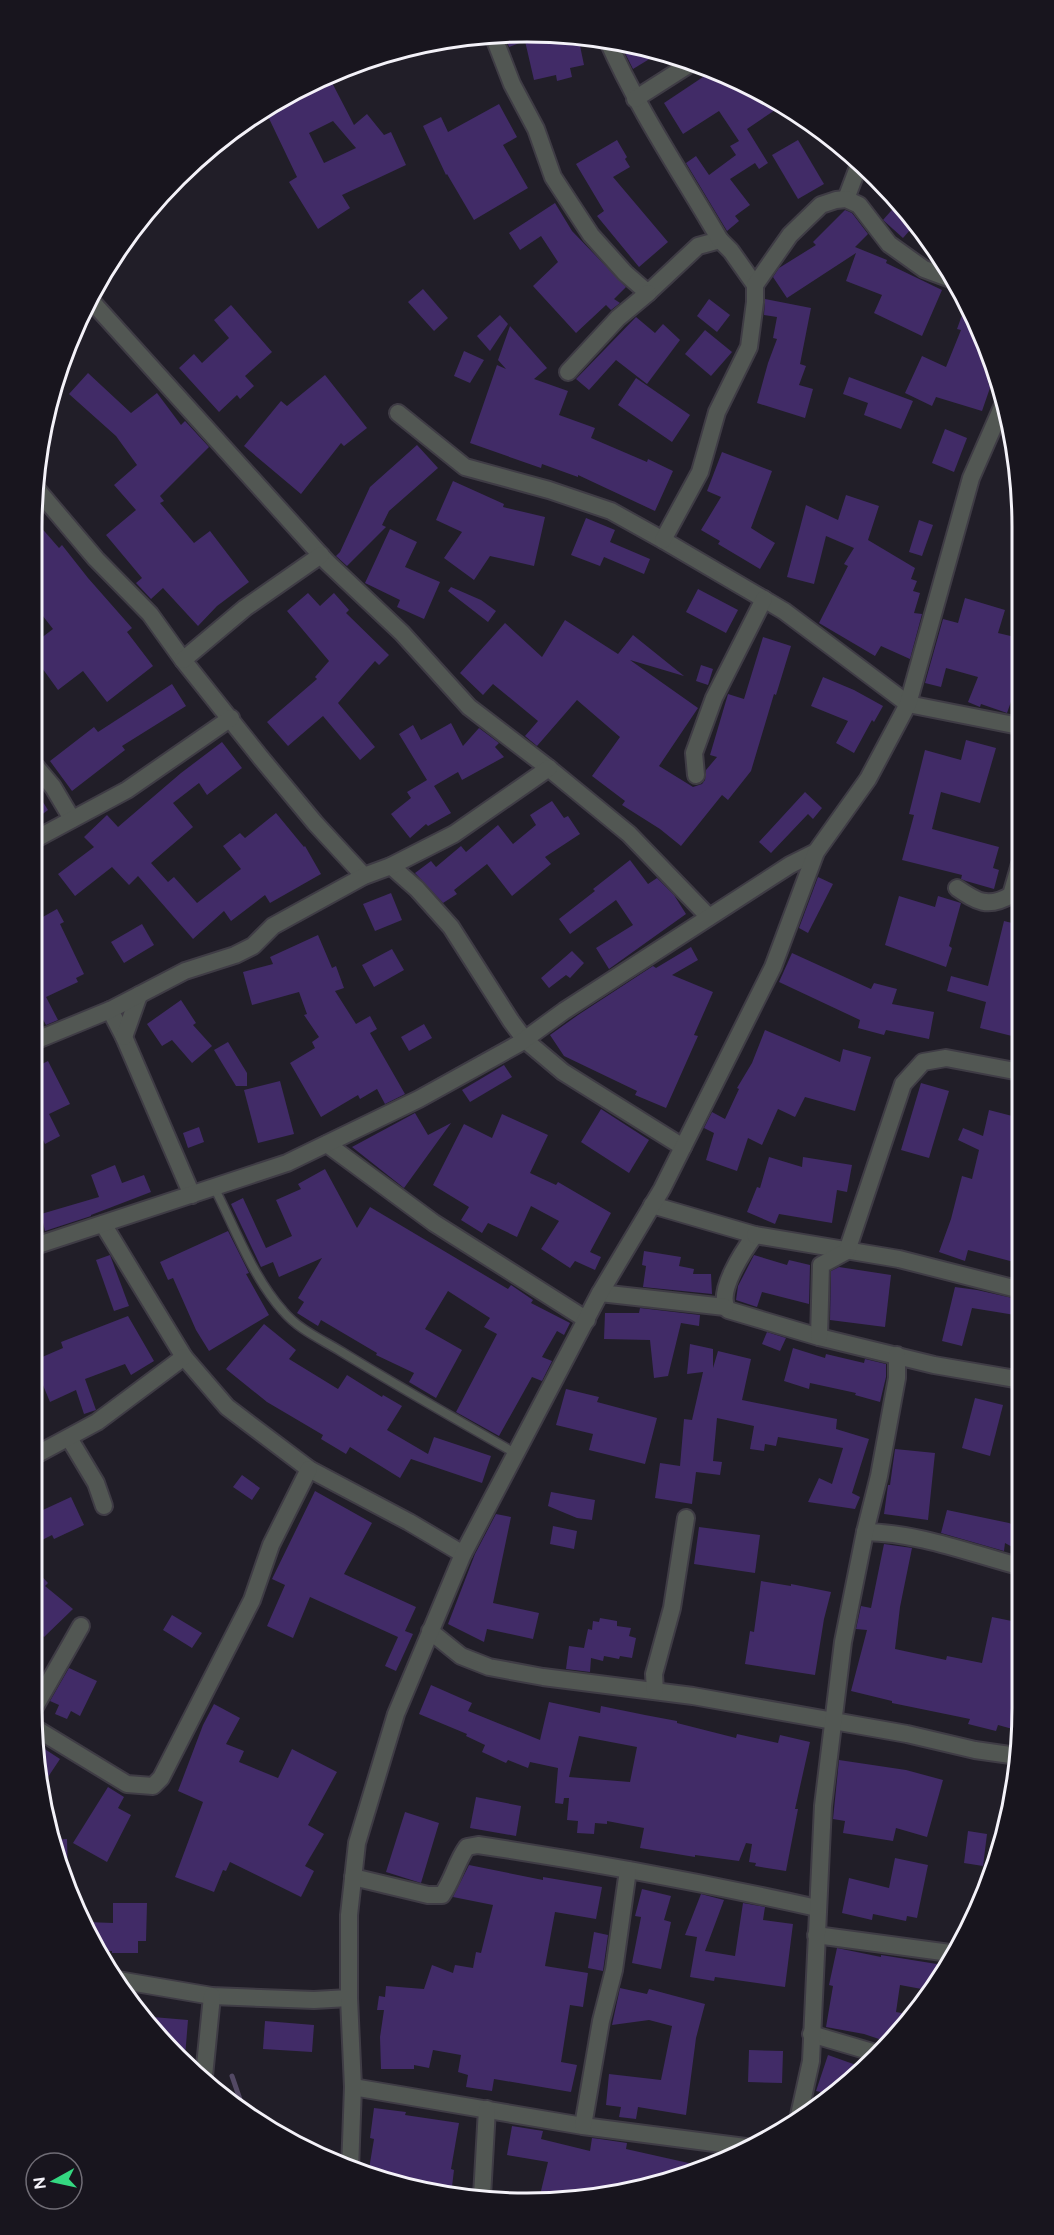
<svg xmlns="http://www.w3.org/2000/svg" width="1054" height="2235" viewBox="0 0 1054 2235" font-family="Figtree,sans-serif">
<rect width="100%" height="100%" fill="#211e28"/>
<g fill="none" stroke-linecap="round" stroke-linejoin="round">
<polyline stroke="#534964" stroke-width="5" points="232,2076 245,2114"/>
</g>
<g fill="#412b67" fill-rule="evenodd">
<polygon points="527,32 578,36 584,65 570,68 572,77 557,81 556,75 534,80 525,41 509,47 504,34"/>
<polygon points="619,41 624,41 661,52 633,69"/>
<polygon points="715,69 781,106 747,129 768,163 759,169 755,163 730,179 750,205 735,216 739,221 727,231 686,163 696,156 709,175 736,155 730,146 739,141 719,111 683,134 664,103"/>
<path d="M328,75l26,50 13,-11 17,21 7,-3 15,33 -64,30 8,13 -32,21 -29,-47 8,-5 -33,-69zM333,121l23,27 -32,15 -15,-30z"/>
<polygon points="499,104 517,137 503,145 528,188 474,220 447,174 446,175 423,126 441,117 448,132"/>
<polygon points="617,140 627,157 625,159 630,167 613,177 668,242 639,267 597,216 604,211 576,164"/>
<polygon points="798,140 824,184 798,199 772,155"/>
<polygon points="555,203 572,231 626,287 614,299 620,303 611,310 606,305 576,333 533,286 558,262 541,236 520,250 509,233"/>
<polygon points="898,203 917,222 903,238 883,220"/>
<polygon points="845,210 852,213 868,234 855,247 887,260 886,263 942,290 922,336 874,313 882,295 846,281 856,253 787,298 773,277 779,268 816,245 813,242"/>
<polygon points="423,289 448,318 434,331 408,302"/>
<polygon points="709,299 730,315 717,332 697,316"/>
<polygon points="765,299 811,308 800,364 806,366 799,385 813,389 805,418 757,403 768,363 777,339 773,338 777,317 764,315"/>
<polygon points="966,304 985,338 994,370 988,384 991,385 982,411 936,397 932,406 905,393 922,356 946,367 961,330 957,329"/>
<polygon points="231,305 272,352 245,376 254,386 240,399 237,395 219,412 179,368 194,354 202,363 229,338 214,320"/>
<polygon points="500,315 508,324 490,351 477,336"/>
<polygon points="636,317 655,333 663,324 680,340 647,384 616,360 589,390 576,379"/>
<polygon points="510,326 547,368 534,379 568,391 559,415 595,428 591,438 647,462 648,459 673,471 655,511 578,475 578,477 542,464 541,468 470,443 497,365 506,369 498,360"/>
<polygon points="705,330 732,352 711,376 685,354"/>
<polygon points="464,351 484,360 470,383 454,376"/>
<polygon points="88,373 131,413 157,393 181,425 185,421 209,447 160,496 164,501 160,503 194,543 210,531 249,582 217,606 198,626 163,588 151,599 136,583 142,578 106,535 136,510 114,485 137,465 116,436 69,394"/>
<polygon points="325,375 367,428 344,446 341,443 301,494 244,446 281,401 287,406"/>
<polygon points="849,377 913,401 901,429 864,415 868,403 843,394"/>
<polygon points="636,378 690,415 672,442 618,405"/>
<polygon points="945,429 967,438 954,472 932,463"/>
<polygon points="417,445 438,468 389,511 382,525 386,527 347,566 336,556 340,552 370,487"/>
<polygon points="722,452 772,471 751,528 775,543 760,569 718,544 720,541 701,530 721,497 707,491"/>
<polygon points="453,481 504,504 503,507 545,517 534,566 490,556 474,580 444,558 462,532 436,520"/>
<polygon points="846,495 879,506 868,540 915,568 911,579 917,581 913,591 920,593 914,613 922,614 910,659 881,646 875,656 819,623 848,566 844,564 854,548 826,536 814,584 787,577 806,505 838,520"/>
<polygon points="32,517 59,548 62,545 88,578 132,628 127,632 153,666 107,702 83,671 58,690 32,654 32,645 53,629 32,602"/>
<polygon points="586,518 615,530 610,542 650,559 644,574 604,557 600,566 571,555"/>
<polygon points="919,520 933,525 922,556 909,552"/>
<polygon points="390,529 417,542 405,567 440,582 424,619 397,607 400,600 365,583"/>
<polygon points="451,587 481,600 496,611 488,622 448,591"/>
<polygon points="698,589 738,610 726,633 686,612"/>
<polygon points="308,593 320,606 334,593 349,610 346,613 389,655 379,665 375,661 338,703 375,747 360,760 323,716 288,746 267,722 317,679 315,677 329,661 287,611"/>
<polygon points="965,598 1005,610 998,633 1019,638 1019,698 1013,696 1007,713 981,704 980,707 968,702 978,677 946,668 941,687 925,683 943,619 958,623"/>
<polygon points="565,620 618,654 633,635 684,676 630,660 698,708 659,766 693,787 702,784 705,780 706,770 717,757 710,755 728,694 744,699 763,637 791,646 776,695 774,694 751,771 728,800 722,795 681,846 660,829 622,805 625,801 592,776 620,737 577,700 537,746 525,736 538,721 493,684 483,695 460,673 505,623 542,657"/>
<polygon points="701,665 713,669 708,685 696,681"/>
<polygon points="823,677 854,690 883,706 874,722 872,720 854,753 836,743 848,721 811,706"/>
<polygon points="172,684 186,706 122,746 125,750 72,791 50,761 94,727 98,732"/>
<polygon points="451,723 463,746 479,728 499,743 495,747 504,757 462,780 458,772 434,786 451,813 428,826 426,824 410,838 391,814 411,798 407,792 427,780 399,734 413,725 421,740"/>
<polygon points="966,740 996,748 980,803 941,792 932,829 999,847 993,868 999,870 994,889 966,881 961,879 962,875 902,860 914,815 909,814 925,750 961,760"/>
<polygon points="222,742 242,768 207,795 199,783 173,803 193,827 151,863 168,882 174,877 197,903 241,869 223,846 240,833 245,838 276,813 304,847 305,846 321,874 270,903 265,895 231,921 224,911 193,939 138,876 129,885 112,867 75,896 58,874 94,847 84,837 107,815 118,827 181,773"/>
<polygon points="32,785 48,810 32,822"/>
<polygon points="805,792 822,808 813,819 808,814 771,853 759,842"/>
<polygon points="552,801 564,818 568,816 580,834 545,857 551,864 512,896 487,864 454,890 457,894 443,903 415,873 431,861 436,867 461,846 466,852 498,825 513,844 536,825 530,815"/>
<polygon points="630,860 648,884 657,878 674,895 686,914 609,969 596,948 633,925 616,900 570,934 559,919 595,891 593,889"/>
<polygon points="818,877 833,884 808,933 799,928"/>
<polygon points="391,893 402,920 375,931 363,904"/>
<polygon points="899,896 935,907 938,896 961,903 949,946 952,948 946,967 885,945"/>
<polygon points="57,909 64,922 60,924 84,974 76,978 78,982 46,997 58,1020 46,1025 38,1010 32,1014 32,923"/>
<polygon points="1004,921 1020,925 1020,1038 980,1028 986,1002 947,991 951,976 988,986"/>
<polygon points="142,924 154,945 124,963 111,942"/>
<polygon points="318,935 332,968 336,966 344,988 335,991 356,1024 370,1016 377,1029 370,1033 405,1094 385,1104 377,1089 360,1099 358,1095 321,1117 290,1063 315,1048 312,1042 319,1037 304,1015 307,1014 299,992 252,1005 243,972 273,964 270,957"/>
<polygon points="691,947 698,960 672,975 713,992 694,1035 698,1036 666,1108 635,1095 637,1091 564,1056 550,1035 578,1015 653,966 656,968"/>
<polygon points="392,949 404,970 374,987 362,965"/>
<polygon points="572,951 584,963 570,978 566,975 549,988 541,978"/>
<polygon points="792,953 871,989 874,983 897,989 892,1004 934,1012 929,1039 886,1030 884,1035 858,1028 860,1020 779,982"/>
<polygon points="181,1000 196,1023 193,1025 212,1046 192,1063 172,1040 162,1046 147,1024"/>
<polygon points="424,1024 432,1038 409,1051 401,1037"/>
<polygon points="765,1030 840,1062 843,1049 871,1057 855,1111 805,1097 795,1117 778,1109 762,1145 748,1138 737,1171 706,1160 714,1133 704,1128 712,1112 725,1119 739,1089 737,1088 752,1063"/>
<polygon points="228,1042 247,1073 247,1086 236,1086 214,1050"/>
<polygon points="48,1061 70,1104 49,1114 60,1136 45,1144 32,1116 32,1098 36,1096 32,1086 32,1069"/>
<polygon points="504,1065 512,1077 470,1102 462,1090"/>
<polygon points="280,1081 294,1134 258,1143 244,1090"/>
<polygon points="921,1083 949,1091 929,1158 901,1150"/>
<polygon points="601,1109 649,1140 629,1173 581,1142"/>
<polygon points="989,1110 1020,1118 1021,1237 1014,1262 968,1250 965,1261 939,1252 951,1219 962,1176 972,1179 979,1150 958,1140 963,1128 983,1136"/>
<polygon points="415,1113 428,1135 451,1123 404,1188 352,1147"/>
<polygon points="502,1114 548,1135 530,1173 556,1185 558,1182 611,1213 590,1252 601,1257 595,1270 575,1261 570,1268 541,1249 559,1221 531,1206 517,1237 488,1223 482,1233 461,1220 469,1207 433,1185 464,1124 492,1138"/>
<polygon points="199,1127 204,1142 188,1148 183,1133"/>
<polygon points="769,1157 802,1167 803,1157 852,1165 847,1192 837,1190 832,1223 779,1214 775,1224 747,1212 757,1187 760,1188"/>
<polygon points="115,1165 122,1183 144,1175 151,1192 91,1215 91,1216 45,1231 41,1214 99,1197 91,1175"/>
<polygon points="325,1169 357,1228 370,1207 508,1289 511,1285 533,1300 531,1303 570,1323 564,1335 557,1331 542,1357 552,1361 542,1381 532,1377 499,1436 456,1412 497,1334 484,1327 490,1318 448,1291 425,1329 462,1350 436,1398 409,1382 414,1373 376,1355 377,1353 321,1320 318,1326 297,1313 304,1302 298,1298 322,1258 279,1277 273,1262 261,1267 231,1204 243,1198 266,1248 292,1236 276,1200 301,1189 298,1184"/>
<polygon points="228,1231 249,1273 246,1274 269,1315 209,1351 196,1330 173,1278 168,1280 160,1262"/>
<polygon points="644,1251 681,1257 679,1266 694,1269 693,1274 711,1274 712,1294 643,1287 646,1266 642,1265"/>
<polygon points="110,1255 129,1306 114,1311 96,1260"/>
<polygon points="754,1255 787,1265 789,1260 810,1265 809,1304 762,1292 757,1307 736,1300 738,1286"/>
<polygon points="839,1267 891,1275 885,1327 830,1320 831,1271"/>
<polygon points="955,1287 977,1290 1021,1300 1021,1316 972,1308 962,1346 942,1341"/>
<polygon points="640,1308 700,1315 699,1326 681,1323 668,1376 654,1378 650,1340 604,1339 605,1313 639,1313"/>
<polygon points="128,1316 154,1361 131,1375 125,1364 85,1379 96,1410 84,1414 76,1390 50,1402 33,1361 63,1348 61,1342"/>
<polygon points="264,1324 296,1350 289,1359 338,1389 347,1375 382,1397 383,1395 402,1406 387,1430 428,1454 434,1437 491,1456 482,1483 411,1459 400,1478 350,1447 346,1454 321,1439 323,1435 267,1402 226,1369"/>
<polygon points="767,1332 786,1338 780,1351 762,1344"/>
<polygon points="690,1344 713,1349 713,1368 718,1351 751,1359 742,1400 837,1419 836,1429 869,1439 852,1493 860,1497 855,1509 808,1502 819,1478 832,1484 843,1448 778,1437 776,1446 765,1444 764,1451 750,1449 754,1426 717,1418 713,1461 722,1462 720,1475 696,1472 692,1504 655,1498 660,1463 680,1466 684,1419 692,1420 703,1372 687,1374"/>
<polygon points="793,1348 825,1358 826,1354 864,1363 865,1359 886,1364 886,1377 880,1402 855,1395 856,1393 810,1383 809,1389 784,1381"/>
<polygon points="566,1389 599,1397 597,1402 657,1418 645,1464 589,1450 593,1434 556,1425"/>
<polygon points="975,1398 1003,1405 990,1456 962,1448"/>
<polygon points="895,1449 935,1453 928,1520 884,1514 888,1485 890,1485"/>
<polygon points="242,1475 260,1488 252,1500 233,1487"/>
<polygon points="315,1491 372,1523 344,1574 416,1607 405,1631 413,1634 396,1671 385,1666 398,1637 310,1597 293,1638 267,1626 285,1585 272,1579"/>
<polygon points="551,1492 595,1500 592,1520 577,1518 548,1506"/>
<polygon points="71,1497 84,1525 54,1539 52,1535 32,1545 32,1515"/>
<polygon points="947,1510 1009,1523 1022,1529 1022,1537 1016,1549 1005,1543 1004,1551 941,1533"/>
<polygon points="496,1514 511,1517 493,1603 539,1613 533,1639 487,1629 484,1642 448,1624 475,1554"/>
<polygon points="553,1526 577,1531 574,1549 550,1544"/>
<polygon points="699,1527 760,1535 755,1573 694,1564"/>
<polygon points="884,1544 912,1548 900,1607 895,1649 946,1660 947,1656 982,1663 992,1617 1022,1623 1022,1708 1020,1731 998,1725 996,1731 968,1724 970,1719 892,1703 892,1701 851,1691 867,1630 856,1629 861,1606 871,1608"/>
<polygon points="32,1566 48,1583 45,1586 73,1609 44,1637 42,1635 32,1644"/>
<polygon points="761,1581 791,1586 791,1584 831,1592 824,1619 815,1675 745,1664 750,1631 754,1632"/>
<polygon points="172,1615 202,1633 192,1648 163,1630"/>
<polygon points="600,1618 617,1621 617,1626 631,1628 629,1636 636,1638 632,1658 620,1656 619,1659 604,1656 603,1661 591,1658 590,1672 566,1669 569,1646 584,1648 588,1629 592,1630 593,1621 599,1622"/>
<polygon points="69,1668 97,1681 80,1716 71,1711 67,1719 55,1714 59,1705 50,1701"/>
<path d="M431,1685l41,18 -4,8 72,29 9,-38 51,11 1,-7 44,9 32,6v2l59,15 1,-4 41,9 2,-8 30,7 -15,67h3l-12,62 -31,-5 1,-3 -7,-1 3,-18 -6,-1 -7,18 -44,-6v2l-55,-9 4,-20 -37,-7v3l-12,-1 -1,11 -17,-1 1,-12 -11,-1 2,-22h-5l-1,6 -8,-1 3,-35 -28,-6 -2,6 -20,-8 -2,3 -24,-11 3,-7 -19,-9 1,-2 -48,-20zM579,1736l58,11 -7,35 -61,-5z"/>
<polygon points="214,1704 240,1718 226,1744 244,1751 239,1762 278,1778 292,1749 337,1772 308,1825 324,1834 305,1866 314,1871 301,1897 230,1862 226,1871 223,1870 214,1892 175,1877 203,1802 178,1791 203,1725"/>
<polygon points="37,1744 60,1759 44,1783 41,1763"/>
<polygon points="839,1760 906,1770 943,1780 927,1837 896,1828 893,1841 843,1833 845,1821 833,1819"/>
<polygon points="108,1787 124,1797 118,1808 131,1815 107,1862 73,1843"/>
<polygon points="476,1797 521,1806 516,1836 470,1828"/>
<polygon points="405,1812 439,1823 421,1883 386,1872"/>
<polygon points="968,1831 987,1834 983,1866 964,1863"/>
<polygon points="67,1839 68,1879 64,1879 58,1868 53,1840"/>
<polygon points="895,1858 928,1865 917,1918 907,1916 906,1921 873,1914 872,1920 842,1913 849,1878 889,1888"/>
<polygon points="469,1865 543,1880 543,1877 602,1887 596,1919 555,1912 545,1966 588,1973 583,2007 570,2005 561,2062 577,2065 571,2092 494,2079 492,2091 466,2087 468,2075 458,2072 461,2055 433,2050 429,2068 414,2065 414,2069 381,2069 380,2037 384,2010 377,2010 379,1996 385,1997 386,1986 424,1989 432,1965 453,1973 455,1965 473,1968 476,1952 481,1953 493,1905 453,1897"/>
<polygon points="642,1889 671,1896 664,1920 671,1922 661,1969 632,1963 641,1917 635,1916"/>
<polygon points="701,1894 724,1900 705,1951 735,1956 743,1903 765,1907 763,1920 793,1924 785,1987 715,1977 714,1981 690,1977 697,1937 685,1935"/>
<polygon points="113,1903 147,1903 146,1941 138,1941 138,1953 112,1953 112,1951 102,1951 87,1922 113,1923"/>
<polygon points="594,1932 608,1935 603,1971 588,1968"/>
<polygon points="837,1948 881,1957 881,1955 943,1965 927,1990 900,1985 896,2012 912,2015 899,2035 891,2043 864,2034 826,2027 833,1986 829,1985"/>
<polygon points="620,1988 647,1994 649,1989 705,2004 696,2038 686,2115 638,2107 636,2119 619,2117 621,2107 606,2105 609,2074 661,2080 672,2026 649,2020 612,2025"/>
<polygon points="141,2016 188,2020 185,2057 179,2052"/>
<polygon points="265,2021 314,2025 312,2052 263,2049"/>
<polygon points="749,2050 783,2051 782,2083 748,2082"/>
<polygon points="828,2055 859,2066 855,2076 829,2101 814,2110 821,2092 816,2091"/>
<polygon points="374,2108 406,2112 405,2115 459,2123 451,2169 454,2170 451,2195 430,2194 368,2175 374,2139 370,2138"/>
<polygon points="512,2126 543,2131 541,2139 590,2151 592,2138 600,2139 627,2143 626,2149 702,2166 591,2199 555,2198 540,2195 548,2162 507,2155"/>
</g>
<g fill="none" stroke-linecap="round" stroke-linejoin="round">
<g stroke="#3f3c45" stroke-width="11">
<path id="lane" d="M214,1187c21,41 38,89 69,124 16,19 38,28 59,41 57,35 115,68 173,101"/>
</g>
<g stroke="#3f3c45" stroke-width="20">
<g id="street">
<polyline points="493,35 512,84 536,129 553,177 591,235 625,273 648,293 698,246 720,240"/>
<path d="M607,39c31,71 74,134 113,201l11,11 24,34"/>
<polyline points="635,99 693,62"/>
<polyline points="846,199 857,170 861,166"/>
<polyline points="95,305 327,562 402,633 469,707 546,766 629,834 709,917"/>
<polyline points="568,372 618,318 648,293"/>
<polyline points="398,413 465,467 549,490 611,511 663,540 784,611 908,704 1019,726"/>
<polyline points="35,487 96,559 150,614 183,660 261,758 315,823 364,876"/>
<polyline points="663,540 700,472 717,412 749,347 755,302 755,285 790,235 821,205 836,200 846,199 859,205 889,244 924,269 951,279"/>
<polyline points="183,660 245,608 321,555"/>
<polyline points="32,762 53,787 72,819"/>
<polyline points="696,775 694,753 714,698 764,599"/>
<polyline points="32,841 127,790 231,718"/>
<polyline points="391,866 417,889 451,927 511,1021 525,1040 563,1072 683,1147"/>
<path d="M957,888c19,13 31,21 54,7l9,-31"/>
<polyline points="110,1010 124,1037 192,1195"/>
<polyline points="124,1037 139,995"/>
<polyline points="32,1042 110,1010 185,971 235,955 253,946 273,926 364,876 391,866 454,834 549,768"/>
<polyline points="327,1144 434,1223 587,1320"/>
<path d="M652,1205l103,30c-11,15 -40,58 -27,75l91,27 115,28 87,15"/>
<polyline points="103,1224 184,1357 227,1407 309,1469 409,1522 463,1554"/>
<polyline points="755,1235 899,1259 1021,1290"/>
<polyline points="32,1247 287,1163 419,1099 520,1043 564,1011 790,865 816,852"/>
<polyline points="600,1293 725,1307"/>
<polyline points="819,1337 821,1265 847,1251 903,1084 923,1062 946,1058 1020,1072"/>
<polyline points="69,1438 96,1483 104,1506"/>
<polyline points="32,1457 97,1422 184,1357"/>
<path d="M865,1532c55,1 104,21 157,35"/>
<polyline points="430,1631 461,1656 489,1667 543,1677 693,1696 907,1734 975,1750 1018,1756"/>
<polyline points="655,1691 654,1674 672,1608 686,1518"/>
<polyline points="32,1712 81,1626"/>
<polyline points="35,1728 127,1784 153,1786 161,1778 252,1600 271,1545 309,1469"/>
<path d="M353,1877l75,18h14c11,-15 14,-33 25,-48l11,-2c114,17 227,38 339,63"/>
<polyline points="816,1935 950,1953"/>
<polyline points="118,1980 212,1996 314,2000 349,1998"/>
<polyline points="811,2034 879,2054"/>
<polyline points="204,2076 212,1996"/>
<polyline points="353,2087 583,2126 753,2148"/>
<polyline points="798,2120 811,2061 823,1806 843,1642 865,1532 879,1476 897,1378 897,1355"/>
<polyline points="583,2126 601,2021 614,1970 628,1870"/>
<polyline points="350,2170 353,2087 349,1998 349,1915 357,1843 396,1714 463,1554 600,1293 662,1189 773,967 816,852 868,779 908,704 971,478 1003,405"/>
<polyline points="482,2196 487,2109"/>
</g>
</g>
<use href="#lane" stroke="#525753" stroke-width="8"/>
<use href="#street" stroke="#525753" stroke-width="16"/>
</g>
<path d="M0 0H1054V2235H0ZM527 42H527A485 485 0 0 1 1012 527V1708A485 485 0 0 1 527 2193H527A485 485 0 0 1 42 1708V527A485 485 0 0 1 527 42Z" fill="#18151e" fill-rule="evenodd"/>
<path fill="none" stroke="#f4f2f9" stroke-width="3" d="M527 42H527A485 485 0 0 1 1012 527V1708A485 485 0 0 1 527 2193H527A485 485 0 0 1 42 1708V527A485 485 0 0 1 527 42Z"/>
<g transform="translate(54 2181) rotate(262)"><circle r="28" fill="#18151e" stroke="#706d76" stroke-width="1.5"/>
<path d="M0-4.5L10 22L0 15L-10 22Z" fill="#34d881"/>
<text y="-9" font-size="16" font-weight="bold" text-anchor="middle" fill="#f4f2f9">N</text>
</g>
</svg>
